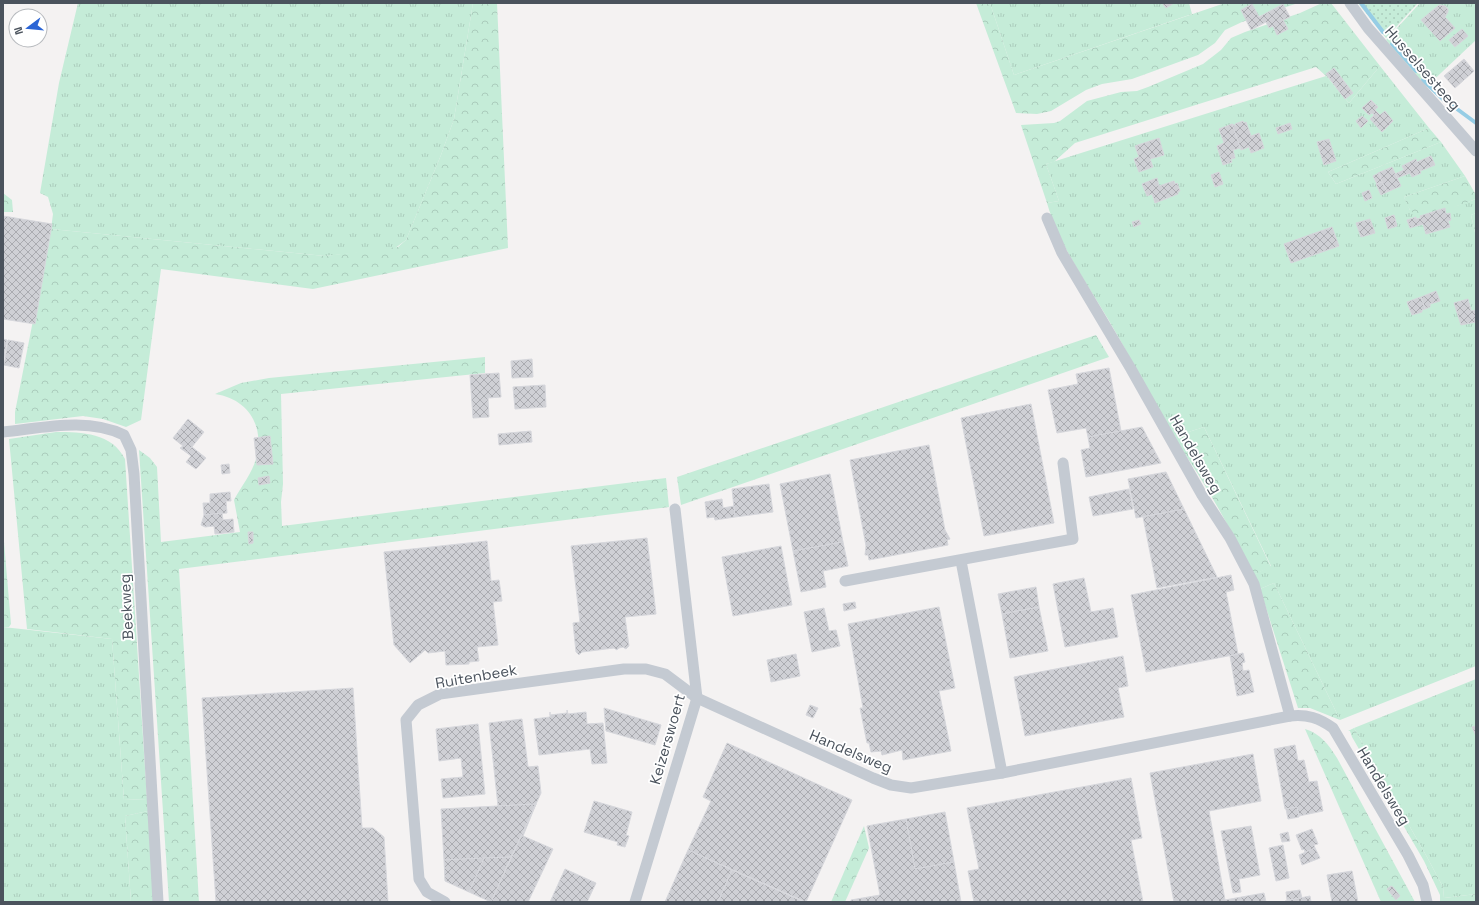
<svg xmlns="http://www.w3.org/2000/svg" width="1479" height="905" viewBox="0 0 1479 905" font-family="'Space Grotesk',sans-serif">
<defs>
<pattern id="grass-tufts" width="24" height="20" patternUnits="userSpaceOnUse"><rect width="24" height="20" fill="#c5ecd8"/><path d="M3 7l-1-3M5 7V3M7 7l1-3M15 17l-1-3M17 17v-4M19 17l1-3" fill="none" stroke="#abccbc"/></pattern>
<pattern id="forest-crowns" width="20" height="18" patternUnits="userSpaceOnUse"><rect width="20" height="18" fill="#c5ecd8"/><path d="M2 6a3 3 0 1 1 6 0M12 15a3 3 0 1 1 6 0" fill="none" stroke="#abccbc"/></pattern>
<pattern id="park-dots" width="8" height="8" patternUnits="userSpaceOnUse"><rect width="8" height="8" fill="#c5ecd8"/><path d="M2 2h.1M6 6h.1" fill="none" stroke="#abccbc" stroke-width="1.8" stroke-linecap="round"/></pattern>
<pattern id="building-cross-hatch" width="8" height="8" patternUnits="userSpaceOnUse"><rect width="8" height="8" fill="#cfd0d5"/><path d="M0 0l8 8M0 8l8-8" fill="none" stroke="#aaabb0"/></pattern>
</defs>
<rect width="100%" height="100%" fill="#f4f2f2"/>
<g fill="url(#grass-tufts)">
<polygon points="78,3 473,3 454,119 441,155 406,240 394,249 325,256 51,229 53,214 48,197 40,193 59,83"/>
<polygon points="990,3 1189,3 1192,14 1014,75"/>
<polygon points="1420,3 1476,3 1476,40 1425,88 1386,40"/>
<path d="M1380,66l49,62 -101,44 8,12 105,-42 24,34 -61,21 6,13 46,-4 20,-7v14l-5,2 5,22v429l-136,54 -66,-137 -14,6 -7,-14 18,-9 -67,-139 -31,10c-22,-40 -42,-79 -65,-118 -22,-37 -49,-74 -61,-116l12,-2 -13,-37 280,-88 23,27z"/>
<polygon points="3,627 112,639 124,800 147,799 148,811 125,816 131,902 3,902"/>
<polygon points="1476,679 1476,894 1444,898 1443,887 1427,857 1354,728"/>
</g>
<g fill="url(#forest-crowns)">
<polygon points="473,3 497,3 508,248 313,289 161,269 141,420 126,427 103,419 83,416 15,424 15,412 51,229 325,256 398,247 406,240 441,155 454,119"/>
<polygon points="976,3 990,3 1014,75 1225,3 1298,3 1242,22 1225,30 1215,43 1198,55 1132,79 1102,84 1086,90 1051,111 1037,114 1016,113"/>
<polygon points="1322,3 1331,3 1380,66 1349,103 1326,76 1316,67 1075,143 1054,162 1046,164 1059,201 1047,203 1021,125 1054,123 1060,121 1087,101 1121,92 1137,91 1148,87 1203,64 1221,50 1231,38 1245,32 1300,13"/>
<polygon points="1429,128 1441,142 1336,184 1328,172"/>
<path d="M1465,176l11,19v4c-13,5 -49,19 -62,14 -5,-2 -8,-11 -10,-16z"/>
<polygon points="3,193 12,200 13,212 3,212"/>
<polygon points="1476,213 1476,237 1471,215"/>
<polygon points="1096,335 1109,357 681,505 677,477"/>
<path d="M485,357v16l-204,21 2,90 -2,18 1,24 384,-48 3,29 -490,62 20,333h-30l-30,-452 11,8 7,9 4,75 79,-10 -6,-32c7,-13 18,-27 22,-41 9,-32 -7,-60 -41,-65l26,-11 28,-5z"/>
<path d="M1204,427l67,140 -18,8c-23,-48 -49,-95 -80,-138z"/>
<path d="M56,432c26,0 56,1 69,27l22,340 -23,1 -12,-161 -85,-10 -18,-190z"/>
<polygon points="3,530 11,624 9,627 3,627"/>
<polygon points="1274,583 1340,720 1310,708 1298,708 1260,589"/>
<polygon points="1354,728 1427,857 1443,887 1444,898 1476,894 1476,902 1440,902 1440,895 1424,861 1352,737 1350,731 1348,731"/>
<path d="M1305,729c16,5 23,15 32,29l78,144h-34z"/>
<polygon points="148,811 154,902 131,902 125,816"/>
<polygon points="864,826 869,848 845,902 831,902"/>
</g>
<polygon fill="url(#park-dots)" points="1358,3 1418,3 1386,38"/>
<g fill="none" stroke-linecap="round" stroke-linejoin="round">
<g stroke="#96cde5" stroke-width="4">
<polyline points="1361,3 1383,32"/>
<polyline points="1392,44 1416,71"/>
<polyline points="1423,80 1444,100"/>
<polyline points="1453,106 1476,123"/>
</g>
</g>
<g fill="url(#building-cross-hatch)" stroke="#d6d7dc">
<polygon points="1162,3 1174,3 1166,8"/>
<polygon points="1252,4 1259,17 1283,4 1290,17 1283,20 1288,29 1277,35 1273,26 1269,28 1266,22 1251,30 1241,10"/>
<polygon points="1439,5 1445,6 1448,9 1448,12 1445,17 1455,28 1440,41 1421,20"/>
<polygon points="1462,29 1468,36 1455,47 1449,40"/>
<polygon points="1464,59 1474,71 1455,88 1444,76"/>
<polygon points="1334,68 1353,93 1345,99 1326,74"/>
<polygon points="1371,100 1378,107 1375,110 1380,115 1385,111 1393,121 1382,132 1370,119 1374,115 1372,113 1369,115 1362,108"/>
<polygon points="1362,116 1368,121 1361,128 1356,121"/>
<polygon points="1243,121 1244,123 1246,122 1251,136 1259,133 1264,148 1251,153 1249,147 1241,150 1232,124 1236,126 1235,124"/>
<polygon points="1290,123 1292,129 1278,134 1276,128"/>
<polygon points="1232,124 1240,148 1233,150 1235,158 1231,159 1232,162 1223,165 1217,146 1224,143 1219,129"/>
<polygon points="1159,138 1164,155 1150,159 1153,167 1139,172 1134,159 1139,157 1135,146"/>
<polygon points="1329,139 1336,161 1324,165 1317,142"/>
<polygon points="1431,156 1435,165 1420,171 1421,173 1412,177 1410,173 1397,178 1395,174 1404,170 1402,166 1416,159 1417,162"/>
<polygon points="1392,167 1401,186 1387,192 1378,173"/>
<polygon points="1219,172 1223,184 1215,187 1211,175"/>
<polygon points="1379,173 1382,182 1377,184 1373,176"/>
<polygon points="1157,178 1159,186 1174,181 1175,184 1177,183 1180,191 1178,192 1178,194 1155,203 1152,194 1147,196 1142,184"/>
<polygon points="1382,182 1387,192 1381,195 1376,184"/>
<polygon points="1369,190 1372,198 1365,201 1362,193"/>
<polygon points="1445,208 1446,214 1450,213 1451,220 1448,221 1450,227 1426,234 1423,224 1410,228 1407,220 1416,217 1416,219 1421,218 1420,216"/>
<polygon points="1394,215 1397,226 1388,229 1385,218"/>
<polygon points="3,216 52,224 35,324 3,319"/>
<polygon points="1370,219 1375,233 1361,237 1356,223"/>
<polygon points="1139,220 1141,224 1134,227 1132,222"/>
<polygon points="1332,227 1339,246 1291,263 1284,244"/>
<polygon points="1436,291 1440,301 1430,304 1430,307 1425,309 1421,297"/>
<polygon points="1421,297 1425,309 1422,310 1422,312 1412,315 1407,302"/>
<polygon points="1468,299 1471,311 1476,310 1476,322 1461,325 1454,303"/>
<polygon points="3,339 7,340 3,363"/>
<polygon points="8,340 24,343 19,368 4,365"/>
<polygon points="532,359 533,377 512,378 511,361"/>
<polygon points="1109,368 1121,431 1088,437 1086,428 1057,433 1048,390 1078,384 1076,374"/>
<polygon points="499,373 501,397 488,398 489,417 473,418 470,375"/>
<polygon points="545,385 546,407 515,409 513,387"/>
<polygon points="1031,404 1054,523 984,536 961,418"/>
<polygon points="188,419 204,432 187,453 180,448 183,446 173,438"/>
<polygon points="1142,427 1161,463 1086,477 1081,450 1090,448 1088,437"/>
<polygon points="531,431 532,442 499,445 498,434"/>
<polygon points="270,436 273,464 257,465 254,438"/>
<polygon points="929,445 945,530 950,539 947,540 948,545 869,560 868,555 865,555 866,546 850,460"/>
<polygon points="192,447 206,458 196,469 186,462 191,456 187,453"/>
<polygon points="229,464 230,473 222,474 221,465"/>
<polygon points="1166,472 1184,509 1136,518 1128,479"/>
<polygon points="830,474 843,542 793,551 780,484"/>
<polygon points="269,476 270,483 259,485 258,478"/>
<polygon points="769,484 773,512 735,517 732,489"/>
<polygon points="1129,489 1133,509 1093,516 1089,497"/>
<polygon points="230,492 231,501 226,501 227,513 204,515 203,503 210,503 210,494"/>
<polygon points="722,499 723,508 734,506 735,517 715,520 714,517 707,518 705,502"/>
<polygon points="1184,509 1217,577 1157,588 1143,517"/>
<polygon points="222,513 223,520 233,519 234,532 215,534 214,526 205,527 201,525 204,515"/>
<polygon points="248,532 253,532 253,543 249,544"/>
<polygon points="647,538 656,614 625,617 629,646 626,649 623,647 619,648 617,650 614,648 582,652 579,655 576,652 573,623 580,622 571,546"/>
<polygon points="487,541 491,581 499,580 502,601 493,602 498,645 477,647 479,661 469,662 469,664 446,665 445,651 428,653 425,650 410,663 394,645 384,552"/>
<polygon points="843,542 848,566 823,571 826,587 801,592 793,551"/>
<polygon points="781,546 792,605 733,616 722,557"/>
<polygon points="1231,575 1234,590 1226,592 1238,654 1146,672 1131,595"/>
<polygon points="1084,578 1091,612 1113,608 1118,637 1065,647 1053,584"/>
<polygon points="1036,587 1039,607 1002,614 998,594"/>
<polygon points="855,602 856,608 844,611 843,604"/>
<polygon points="939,607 955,688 939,691 951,751 903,760 902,750 882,755 881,751 871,752 869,743 867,743 860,708 863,708 848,624"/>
<polygon points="1039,607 1048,651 1010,658 1002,614"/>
<polygon points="824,608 829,631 836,630 840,646 812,652 804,612"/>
<polygon points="1243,653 1245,662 1242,663 1243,671 1249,670 1254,692 1237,696 1230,656"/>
<polygon points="796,654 800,676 771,682 767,660"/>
<polygon points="1123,656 1128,686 1118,688 1124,717 1025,736 1014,677"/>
<polygon points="353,688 362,828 373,828 384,837 388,902 216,902 202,698"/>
<polygon points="810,705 818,708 813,718 806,715"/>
<polygon points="604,708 661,725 655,745 606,731"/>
<polygon points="567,710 568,714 586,712 587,724 603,723 607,763 592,764 590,749 539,755 534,719 550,717 550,712 550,715 567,713"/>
<polygon points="522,719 528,767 538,766 541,793 536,804 498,806 489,723"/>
<polygon points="478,724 485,794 443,798 441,779 463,777 461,758 439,761 436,729"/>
<polygon points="1476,726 1476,736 1472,727"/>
<polygon points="727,743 852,800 806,902 688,850 711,801 703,797"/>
<polygon points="1295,745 1298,761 1304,760 1309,782 1317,781 1323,811 1299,816 1297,807 1285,809 1274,749"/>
<polygon points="1253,754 1261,801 1209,811 1225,900 1264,893 1266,902 1174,902 1150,773"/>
<polygon points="1131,778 1142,838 1131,840 1143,902 974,902 968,871 979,869 967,808"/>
<polygon points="594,801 632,812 626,835 629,836 625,847 617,845 618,842 584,832"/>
<polygon points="536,804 511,857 444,860 441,809"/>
<polygon points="536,804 523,836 553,849 528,902 491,902"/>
<polygon points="1297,807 1299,817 1288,819 1286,809"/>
<polygon points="945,812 954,862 915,869 906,819"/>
<polygon points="906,819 915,869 954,862 961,902 851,902 851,900 880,895 867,826"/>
<polygon points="1251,826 1260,875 1239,879 1241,892 1233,893 1221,831"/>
<polygon points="1312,829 1318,844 1314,845 1315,848 1305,852 1304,849 1302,850 1296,835"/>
<polygon points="1288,832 1290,841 1282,842 1280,834"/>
<polygon points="1283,845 1289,878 1276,881 1269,848"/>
<polygon points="1315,848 1320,858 1302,865 1299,855"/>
<polygon points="688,850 732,870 718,902 665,902"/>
<polygon points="511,857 491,902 469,892 484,858"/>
<polygon points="484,858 469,892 445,881 444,860"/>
<polygon points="565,869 596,883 587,902 550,902"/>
<polygon points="732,870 804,902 718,902"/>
<polygon points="1352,871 1358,902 1332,902 1327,875"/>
<polygon points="1391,886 1393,887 1400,896 1396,900 1387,889"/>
<polygon points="1300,890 1302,898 1287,900 1286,892"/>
<polygon points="1310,896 1311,902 1285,902 1285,901"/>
</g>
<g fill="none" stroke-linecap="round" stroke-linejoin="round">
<g stroke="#c4cad2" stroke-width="11">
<polyline points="1350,3 1368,28 1476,151"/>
<polyline points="1047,218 1062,253 1131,369 1202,495 1230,538 1254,584 1290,716"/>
<path d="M3,432c40,-4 84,-15 121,3l7,15 3,24 24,428"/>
<polyline points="961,561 1002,773"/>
<polyline points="845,581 1073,539 1063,463"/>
<path d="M445,902l-18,-10 -8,-13 -13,-159 12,-15 22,-11 184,-25h22l19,5 32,24 176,80 18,7 20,3 91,-15 288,-57c17,-2 29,2 43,12l75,127 15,30 4,17"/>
<polyline points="635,902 697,698 675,509"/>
</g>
</g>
<g text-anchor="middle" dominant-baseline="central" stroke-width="3.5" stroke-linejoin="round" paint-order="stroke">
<g font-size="15" fill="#4b535d" stroke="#fff">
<text transform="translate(1423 68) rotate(49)">Husselsesteeg</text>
<text transform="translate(1196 454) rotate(60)">Handelsweg</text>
<text transform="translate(126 607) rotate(-93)">Beekweg</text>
<text transform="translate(476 676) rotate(-10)">Ruitenbeek</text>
<text transform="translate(667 739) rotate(-74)">Keizerswoert</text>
<text transform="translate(851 751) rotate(23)">Handelsweg</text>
<text transform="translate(1384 786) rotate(59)">Handelsweg</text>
</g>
</g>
<rect width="1479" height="905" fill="none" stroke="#4b535d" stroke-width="8"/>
<g transform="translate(28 28) rotate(254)"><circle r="19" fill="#ffffff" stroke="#b7babe"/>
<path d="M0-3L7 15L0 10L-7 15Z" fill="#2a64d5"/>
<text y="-6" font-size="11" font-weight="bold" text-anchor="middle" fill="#4b535d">N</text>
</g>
</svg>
